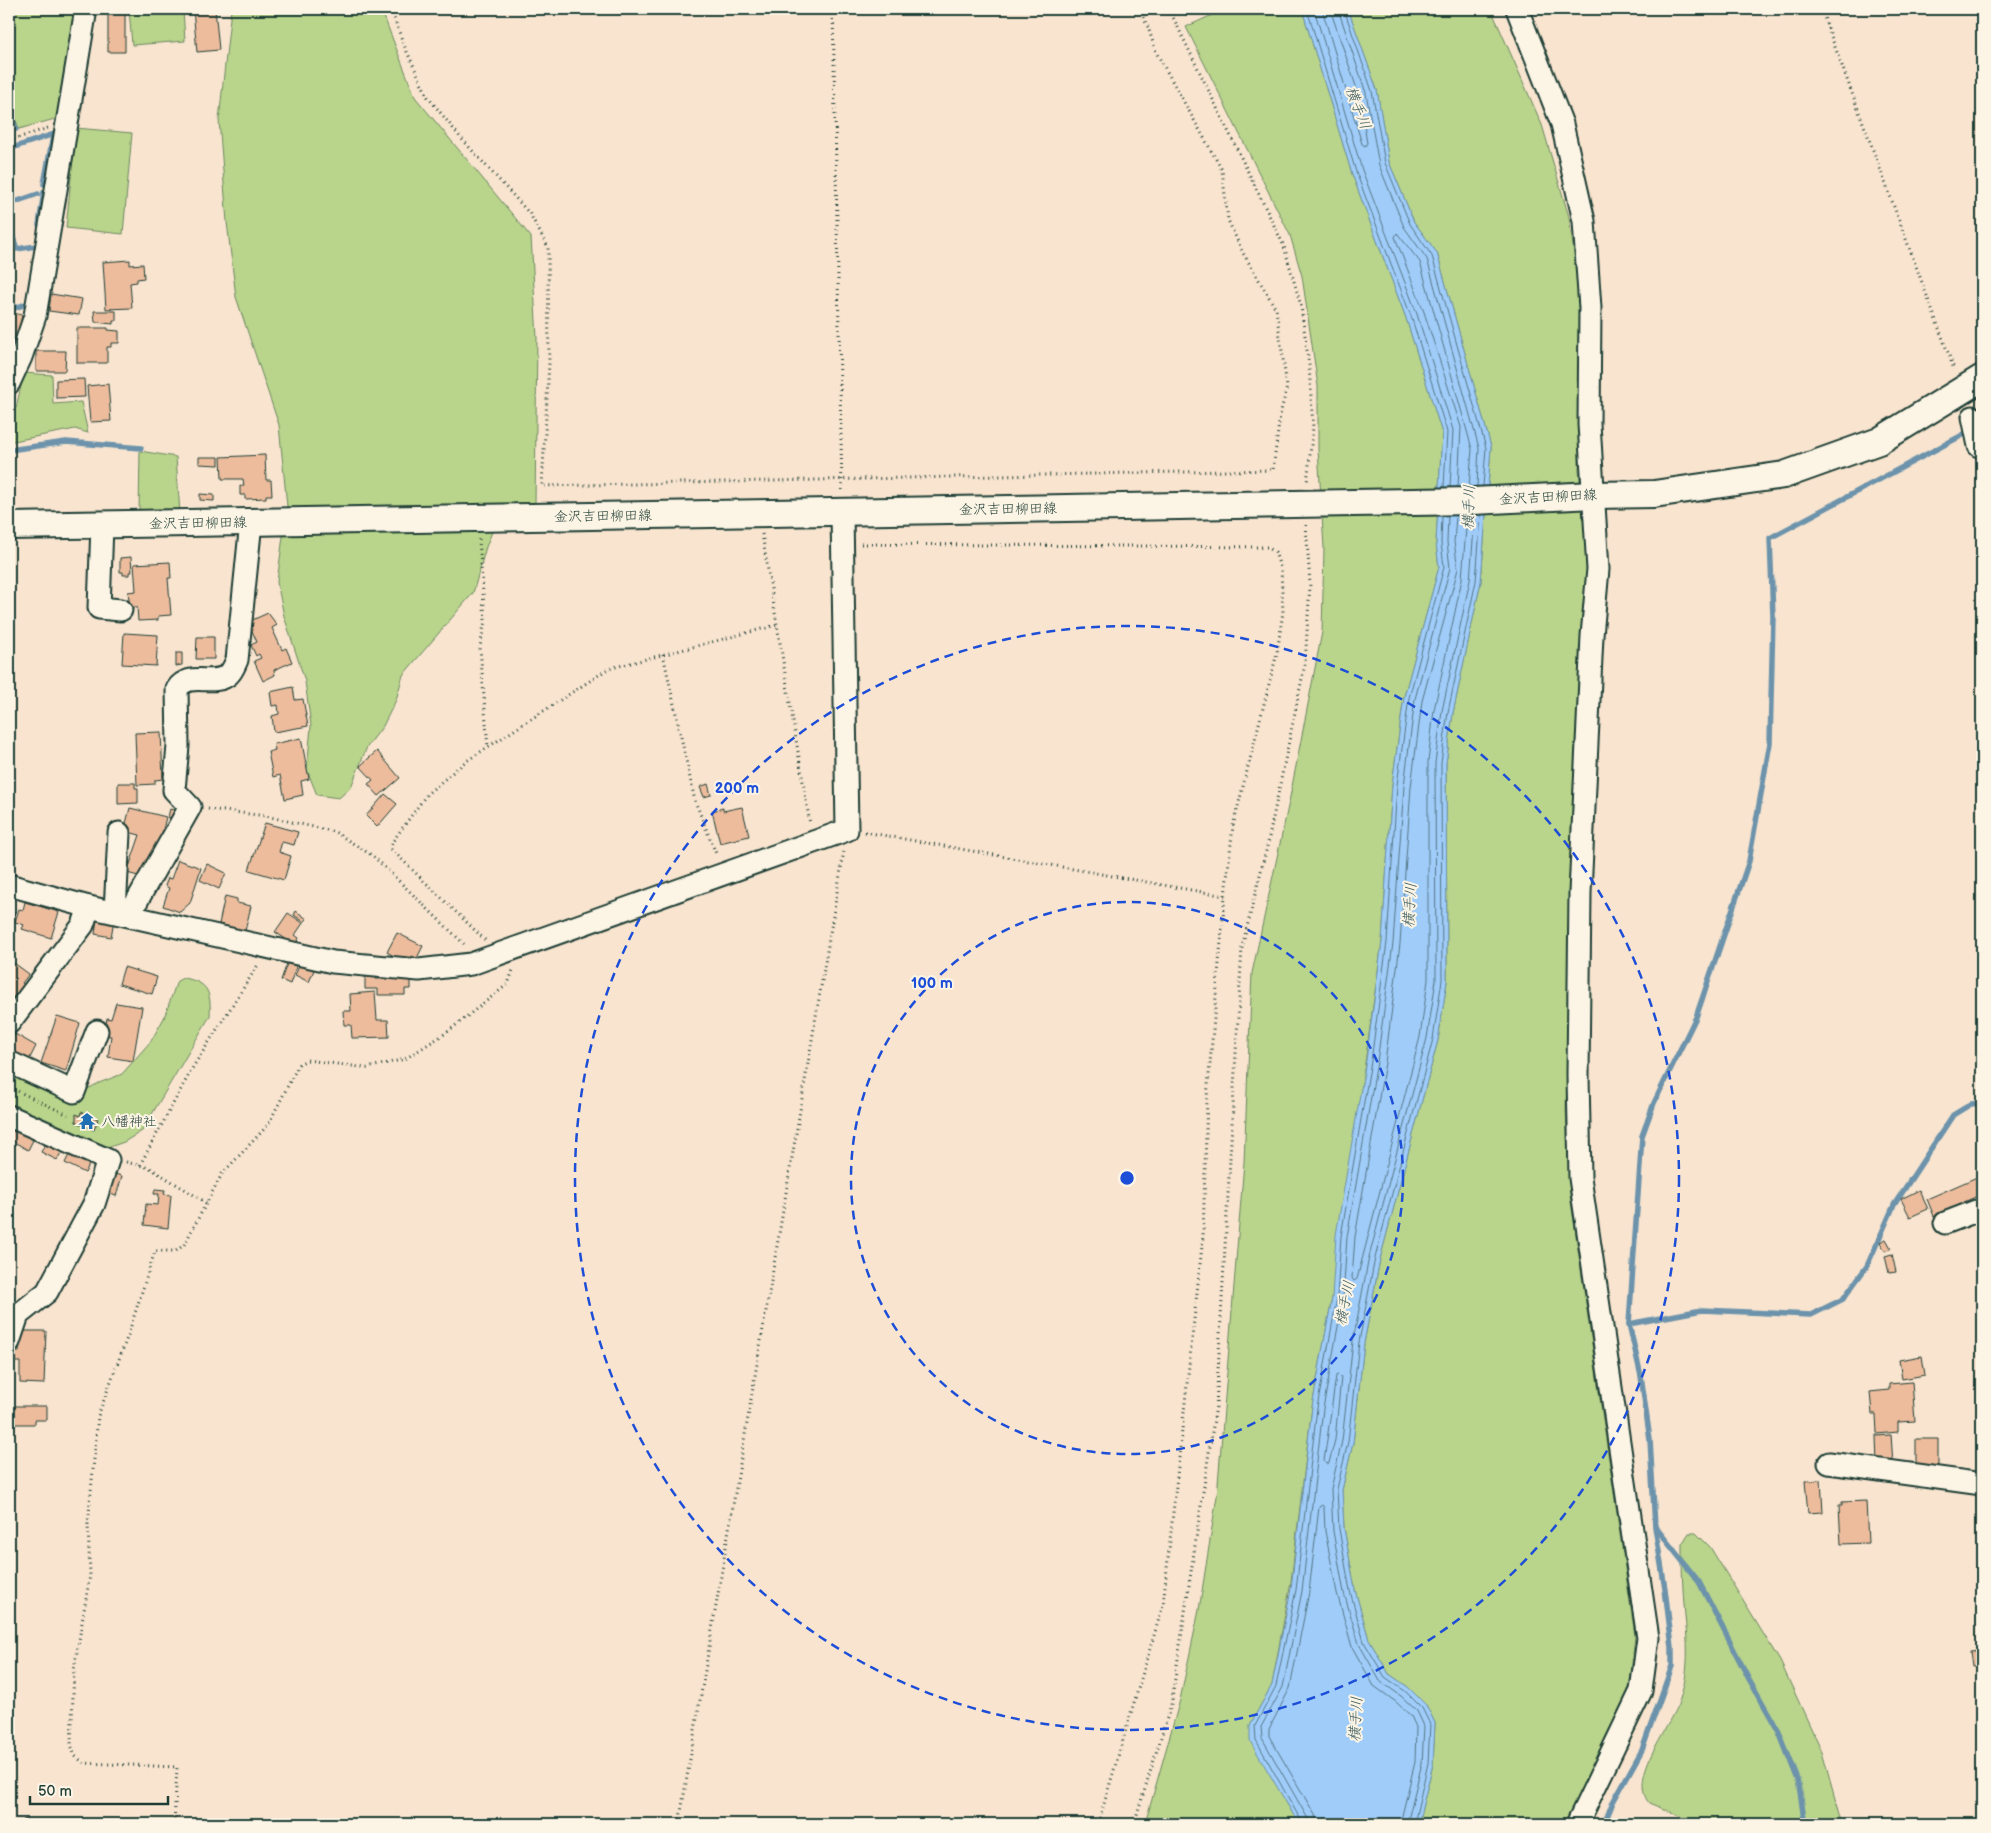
<svg xmlns="http://www.w3.org/2000/svg" width="1991" height="1833" viewBox="0 0 1991 1833" font-family="'Balsamiq Sans','Klee One',sans-serif">
<rect width="100%" height="100%" fill="#f8e4cf"/>
<filter id="ink" filterUnits="userSpaceOnUse"><feTurbulence type="fractalNoise" baseFrequency=".02" numOctaves="2"/><feDisplacementMap in="SourceGraphic" scale="10" xChannelSelector="R" yChannelSelector="G"/><feConvolveMatrix kernelMatrix="1 2 1 2 8 2 1 2 1" color-interpolation-filters="sRGB"/></filter>
<g filter="url(#ink)">
<g fill="#b9d48b" stroke="#6c8860">
<polygon points="9,9 81,9 62,117 19,129 9,100"/>
<polygon points="129,9 183,9 185,41 132,45"/>
<polygon points="231,9 381,9 415,97 531,237 537,338 535,504 503,504 486,547 473,593 403,675 396,700 383,726 367,747 351,787 339,798 317,795 307,770 311,726 305,681 284,616 277,582 287,506 279,425 236,297 227,222 219,120"/>
<polygon points="1225,9 1302,9 1352,174 1406,318 1442,433 1436,543 1439,567 1404,697 1392,785 1382,942 1332,1298 1312,1407 1291,1582 1272,1685 1250,1725 1273,1779 1299,1824 1145,1824 1180,1700 1199,1610 1217,1496 1244,1162 1252,973 1289,802 1322,632 1324,548 1318,449 1318,386 1302,276 1290,235 1186,27"/>
<polygon points="1348,9 1491,9 1542,125 1569,217 1582,311 1579,470 1587,545 1587,583 1571,932 1566,1110 1570,1195 1635,1636 1629,1692 1566,1824 1418,1824 1433,1764 1435,1723 1426,1705 1408,1687 1389,1674 1369,1640 1355,1590 1344,1528 1342,1490 1353,1443 1364,1343 1380,1259 1438,1040 1447,981 1446,763 1453,713 1481,581 1491,447 1437,253 1414,222 1389,162 1377,90"/>
<polygon points="76,128 132,133 123,234 66,228"/>
<polygon points="24,373 52,375 53,404 81,402 88,433 75,429 9,442 9,413 16,408"/>
<polygon points="140,451 176,457 180,513 139,513"/>
<path d="M183,978c26,4 28,15 27,38l-68,115 -18,11 -23,8 -92,-47v-35l69,26 21,-11 23,-9 29,-33 13,-23 13,-37z"/>
<path d="M1689,1533h7l14,14 70,114 42,91 20,72h-142l-51,-21c-22,-27 23,-77 31,-104 13,-40 5,-69 3,-110 -1,-15 -1,-30 -1,-45z"/>
</g>
<polygon fill="#a0ccfa" stroke="#6c93ab" points="1302,9 1348,9 1377,90 1389,162 1414,222 1437,253 1491,447 1481,581 1453,713 1446,763 1447,981 1438,1040 1380,1259 1364,1343 1353,1443 1342,1490 1344,1528 1355,1590 1369,1640 1389,1674 1408,1687 1426,1705 1435,1723 1433,1764 1418,1824 1299,1824 1250,1741 1250,1725 1272,1685 1291,1589 1312,1407 1332,1298 1336,1235 1366,1060 1382,942 1392,785 1404,697 1439,567 1436,543 1442,433 1406,318 1352,174"/>
<g fill="none" stroke-linecap="round" stroke-linejoin="round">
<g stroke="#537683" stroke-width="1">
<polyline points="1307,9 1356,172 1411,316 1447,432 1444,487"/>
<polyline points="1314,9 1362,170 1417,314 1453,430 1450,487"/>
<polyline points="1322,9 1362,144 1365,146 1367,143 1359,95 1330,9"/>
<polyline points="1338,9 1366,93 1379,165 1404,227 1427,259 1479,448 1477,486"/>
<polyline points="1344,9 1372,91 1385,163 1410,224 1432,256 1486,448 1483,486"/>
<polyline points="1458,487 1461,427 1424,312 1395,237 1397,233 1420,262 1472,449 1469,487"/>
<polyline points="1456,516 1454,542 1458,569 1422,701 1411,787 1400,944 1385,1063 1355,1237 1352,1278 1354,1281 1357,1279 1420,1037 1428,980 1428,762 1434,710 1462,579 1467,515"/>
<polygon points="1339,1375 1341,1377 1335,1440 1329,1463 1326,1464 1324,1461 1336,1376"/>
<polyline points="1303,1824 1256,1740 1255,1726 1276,1686 1296,1590 1317,1408 1337,1298 1341,1236 1371,1061 1387,942 1397,785 1409,698 1444,567 1441,543 1442,516"/>
<polyline points="1309,1824 1307,1817 1262,1738 1261,1727 1283,1687 1302,1591 1323,1409 1343,1299 1347,1237 1377,1062 1393,943 1404,786 1415,699 1450,568 1447,542 1448,516"/>
<polyline points="1317,1824 1315,1815 1269,1736 1269,1729 1290,1688 1309,1592 1319,1507 1322,1505 1324,1507 1325,1531 1337,1593 1352,1647 1374,1686 1396,1702 1411,1716 1416,1727 1415,1762 1400,1824"/>
<polyline points="1407,1824 1422,1763 1424,1726 1417,1711 1401,1696 1380,1681 1359,1644 1344,1593 1333,1531 1331,1489 1342,1441 1353,1341 1369,1257 1427,1038 1436,980 1435,763 1442,711 1470,580 1475,515"/>
<polyline points="1414,1824 1428,1763 1430,1724 1422,1708 1405,1691 1385,1677 1364,1642 1350,1591 1339,1529 1337,1489 1348,1442 1359,1342 1375,1258 1433,1039 1442,980 1441,763 1448,712 1476,581 1481,515"/>
</g>
<g stroke="#6c93ab" stroke-width="5.5">
<polyline points="9,107 16,129"/>
<polyline points="9,149 54,134"/>
<polyline points="44,184 53,136"/>
<polyline points="9,204 38,194"/>
<polyline points="9,225 17,249 36,246"/>
<polyline points="39,225 44,192"/>
<polyline points="9,310 26,304"/>
<polyline points="9,450 66,442 141,448"/>
<polyline points="1629,1324 1702,1310 1811,1315 1843,1299 1867,1266 1894,1205 1953,1115 1971,1104 1982,1103"/>
<polyline points="1657,1529 1699,1582 1749,1679 1779,1732 1798,1780 1805,1824"/>
<polyline points="1604,1824 1613,1802 1642,1750 1672,1666 1672,1647 1665,1589 1655,1527 1650,1440 1641,1376 1629,1324 1642,1136 1654,1103 1696,1017 1749,861 1770,743 1773,617 1770,538 1972,430"/>
</g>
</g>
<g fill="#edbc9d" stroke="#1f3d34">
<polygon points="193,9 215,9 219,50 197,52"/>
<polygon points="108,11 125,12 125,52 108,52"/>
<polygon points="130,260 130,265 143,264 144,278 137,279 137,282 130,283 132,308 106,309 103,262"/>
<polygon points="51,294 82,299 79,315 49,311"/>
<polygon points="94,311 116,311 116,321 113,321 113,324 95,322"/>
<polygon points="9,312 22,315 18,336 9,334"/>
<polygon points="77,328 108,328 108,330 119,331 119,343 111,343 111,347 107,347 107,363 77,363"/>
<polygon points="36,351 66,351 65,371 36,371"/>
<polygon points="84,379 85,397 56,398 56,380"/>
<polygon points="108,384 111,421 90,422 87,386"/>
<polygon points="265,455 266,480 271,480 272,495 266,495 266,498 245,499 245,495 240,495 240,486 244,486 243,479 222,479 221,457"/>
<polygon points="199,457 219,457 219,465 199,464"/>
<polygon points="200,494 214,495 214,501 200,500"/>
<polygon points="131,557 132,572 129,572 129,575 123,575 123,572 120,572 120,558"/>
<polygon points="170,562 171,578 168,578 171,615 158,616 158,620 138,621 137,607 130,607 128,592 136,591 134,564"/>
<polygon points="268,613 277,625 272,628 282,650 286,648 292,662 274,670 275,675 263,681 254,661 261,658 259,654 256,656 251,645 257,642 248,622"/>
<polygon points="124,633 158,635 156,666 122,664"/>
<polygon points="197,637 214,637 214,659 196,659"/>
<polygon points="176,653 182,653 182,665 176,666"/>
<polygon points="293,687 295,700 303,699 308,726 274,732 272,716 279,714 278,705 272,706 270,692"/>
<polygon points="161,732 163,779 155,780 155,784 137,785 135,733"/>
<polygon points="301,738 309,779 301,781 303,795 285,799 280,775 273,777 268,752 275,750 274,744"/>
<polygon points="377,751 400,778 379,796 368,784 373,780 360,766"/>
<polygon points="118,783 135,783 135,788 138,788 138,803 118,804"/>
<polygon points="708,784 711,795 704,797 700,787"/>
<polygon points="385,794 397,804 377,827 366,816"/>
<polygon points="742,807 749,836 720,843 712,811 723,808 723,811"/>
<polygon points="130,808 166,817 157,855 150,863 146,862 142,877 127,873 140,835 124,831"/>
<polygon points="170,809 177,811 175,820 168,817"/>
<polygon points="265,823 298,832 294,845 282,842 279,852 291,856 284,880 249,870"/>
<polygon points="178,860 201,868 190,903 180,912 163,906 169,888 165,886 168,878 171,879"/>
<polygon points="207,864 226,873 219,889 200,880"/>
<polygon points="225,896 237,899 237,903 251,906 245,931 219,924"/>
<polygon points="25,902 59,912 51,938 22,929 24,925 15,922 19,909 23,910"/>
<polygon points="9,911 15,913 9,932"/>
<polygon points="296,911 307,919 304,922 294,915"/>
<polygon points="288,913 303,923 295,935 299,938 295,945 275,932"/>
<polygon points="97,918 114,920 111,937 95,934"/>
<polygon points="397,933 423,946 417,958 412,956 411,959 399,959 387,952"/>
<polygon points="288,961 297,964 290,984 281,980"/>
<polygon points="14,963 29,974 22,983 25,985 9,1006 9,970"/>
<polygon points="300,964 314,970 309,982 295,975"/>
<polygon points="124,967 157,977 152,994 119,984"/>
<polygon points="376,976 376,979 411,978 411,989 405,989 405,995 378,995 378,989 365,989 365,977"/>
<polygon points="375,992 377,1020 388,1020 389,1037 352,1038 351,1025 344,1025 343,1011 351,1011 350,994"/>
<polygon points="116,1003 142,1007 133,1061 108,1057 111,1036 104,1035 107,1018 111,1019"/>
<polygon points="57,1016 80,1023 66,1071 41,1063"/>
<polygon points="15,1034 36,1046 27,1064 9,1054 9,1045"/>
<polygon points="81,1112 98,1119 94,1130 76,1122 76,1114 80,1116"/>
<polygon points="9,1122 35,1136 28,1150 9,1139"/>
<polygon points="47,1141 63,1149 57,1160 41,1152"/>
<polygon points="71,1151 91,1161 85,1173 65,1163"/>
<polygon points="115,1174 122,1176 116,1196 105,1192 109,1179 113,1180"/>
<polygon points="1977,1177 1982,1194 1964,1202 1967,1207 1936,1221 1927,1199"/>
<polygon points="155,1189 165,1190 164,1194 171,1195 168,1228 144,1225 146,1204 158,1205 159,1194 154,1194"/>
<polygon points="1919,1190 1928,1209 1910,1217 1901,1199"/>
<polygon points="1886,1239 1891,1248 1885,1251 1880,1242"/>
<polygon points="1892,1254 1896,1272 1889,1273 1885,1256"/>
<polygon points="20,1331 46,1331 44,1384 20,1383 20,1362 15,1362 15,1352 19,1352"/>
<polygon points="1922,1356 1925,1375 1902,1379 1899,1360"/>
<polygon points="1912,1382 1915,1421 1898,1422 1898,1432 1877,1434 1876,1414 1872,1414 1870,1392 1889,1390 1889,1384"/>
<polygon points="9,1406 47,1406 47,1420 35,1420 35,1424 9,1424"/>
<polygon points="1891,1435 1893,1464 1877,1464 1876,1436"/>
<polygon points="1916,1439 1938,1439 1938,1469 1916,1468"/>
<polygon points="1821,1480 1823,1512 1808,1513 1805,1481"/>
<polygon points="1866,1501 1868,1543 1841,1544 1839,1505 1842,1505 1842,1502"/>
<polygon points="1982,1645 1982,1665 1972,1666 1970,1651 1981,1650"/>
<polygon points="23,1819 37,1822 37,1824 22,1824"/>
</g>
<g fill="none" stroke-linecap="round" stroke-linejoin="round">
<g stroke="#1f3d34" stroke-width="25">
<g id="minor">
<polyline points="1517,9 1562,124 1584,221 1590,308 1589,424 1598,569 1592,636 1580,893 1578,1075 1580,1178 1648,1638 1641,1691 1577,1824"/>
<polyline points="9,383 21,357 35,316 86,9"/>
<polyline points="1973,417 1979,446"/>
<polyline points="102,525 99,608 121,610"/>
<polyline points="9,885 89,907 333,962 419,970 471,964 847,830 842,512"/>
<polyline points="115,912 119,833"/>
<path d="M129,915l61,-108 -16,-17 4,-44 -1,-57c12,-19 37,-1 52,-15 4,-4 6,-10 8,-14l14,-138"/>
<polyline points="9,1023 83,925 89,907"/>
<polyline points="9,1062 74,1092 97,1031"/>
<polyline points="9,1116 108,1160 94,1204 47,1292 18,1315 9,1342"/>
<polyline points="1945,1223 1976,1211 1982,1212"/>
<polyline points="1829,1463 1982,1484"/>
</g>
</g>
<g stroke="#1f3d34" stroke-width="30">
<polyline id="major" points="9,526 1473,501 1594,495 1654,494 1784,475 1879,441 1982,378"/>
</g>
<g stroke="#1f3d34" stroke-width="3" stroke-dasharray="1 4" stroke-linecap="butt">
<polyline points="391,9 403,43 428,97 460,137 530,214 548,247 549,363 542,486 1273,470 1280,415 1287,387 1276,309 1243,253 1228,220 1222,170 1156,52 1148,27 1139,9"/>
<polyline points="833,9 842,491"/>
<polyline points="1169,9 1284,246 1301,306 1309,365 1313,427 1307,483"/>
<polyline points="1821,9 1954,369"/>
<polyline points="9,141 48,128"/>
<polyline points="762,534 810,824"/>
<polyline points="479,539 485,620 480,647 488,748"/>
<polyline points="861,544 1267,547 1275,552 1281,570 1283,612 1277,653 1233,826 1225,896 1207,1097 1203,1237 1163,1605 1098,1824"/>
<polyline points="663,654 695,801 717,856"/>
<polyline points="208,809 266,816 335,832 373,856 464,944"/>
<polyline points="865,832 1225,896"/>
<polyline points="485,940 391,849 393,841 427,794 465,762 608,669 777,625"/>
<polyline points="9,1087 68,1115"/>
<polyline points="126,1162 150,1168 207,1203"/>
<polyline points="140,1165 193,1067 258,965"/>
<polyline points="174,1824 177,1767 84,1763 75,1756 71,1745 74,1670 90,1575 88,1524 98,1416 128,1335 155,1251 176,1251 184,1245 222,1174 268,1125 299,1064 307,1060 367,1068 405,1059 446,1033 508,984 513,970"/>
<polyline points="679,1824 844,851"/>
<polyline points="1134,1824 1171,1705 1216,1406 1242,947 1267,847 1305,664 1310,584 1306,524"/>
</g>
<use href="#minor" stroke="#fcf5e5" stroke-width="21"/>
<use href="#major" stroke="#fcf5e5" stroke-width="26"/>
</g>
</g>
<g fill="none" stroke="#1d4ed8" stroke-width="2.5" stroke-dasharray="9 6">
<circle cx="1127" cy="1178" r="276"/>
<circle cx="1127" cy="1178" r="552"/>
</g>
<defs>
<g id="temple-bare" transform="scale(1.35)"><path d="M0-6L5-2H3V0L6.5 2.5H4V6H1.5V3h-3V6H-4V2.5H-6.5L-3 0V-2H-5Z" fill="#1f6fb2" stroke="#fcf5e5" stroke-width="2.5" paint-order="stroke"/></g>
</defs>
<g fill-rule="evenodd">
<use href="#temple-bare" x="87" y="1121"/>
</g>
<g text-anchor="middle" dominant-baseline="central" stroke-width="4" stroke-linejoin="round" paint-order="stroke">
<g font-size="14" fill="#1f3d34" stroke="#fcf5e5">
<text transform="translate(1548 497) rotate(-3)">金沢吉田柳田線</text>
<text transform="translate(1008 509) rotate(-1)">金沢吉田柳田線</text>
<text transform="translate(603 516) rotate(-1)">金沢吉田柳田線</text>
<text transform="translate(198 523) rotate(-1)">金沢吉田柳田線</text>
</g>
<g font-size="14" fill="#1f3d34" stroke="#fcf5e5" text-anchor="start">
<text x="101" y="1121">八幡神社</text>
</g>
<g font-size="15" font-style="italic" fill="#395a5c" stroke="#fcf5e5">
<text transform="translate(1358 108) rotate(69)">横手川</text>
<text transform="translate(1469 507) rotate(-88)">横手川</text>
<text transform="translate(1410 905) rotate(-87)">横手川</text>
<text transform="translate(1345 1303) rotate(-78)">横手川</text>
<text transform="translate(1356 1719) rotate(-87)">横手川</text>
</g>
</g>
<circle cx="1127" cy="1178" r="8" fill="#1d4ed8" stroke="#fcf5e5" stroke-width="2.5"/>
<g font-size="15" text-anchor="middle" font-weight="bold" fill="#1d4ed8" stroke="#fcf5e5" stroke-width="4" stroke-linejoin="round" paint-order="stroke">
<text x="737" y="793">200 m</text>
<text x="932" y="988">100 m</text>
</g>
<rect width="1991" height="1833" fill="none" stroke="#fcf5e5" stroke-width="30"/>
<rect x="15" y="15" width="1961" height="1803" fill="none" stroke="#1f3d34" stroke-width="2" filter="url(#ink)"/>
<path d="M30 1796v8h138v-8" fill="none" stroke="#1f3d34" stroke-width="2.5"/>
<text x="38" y="1796" font-size="15" fill="#1f3d34" stroke="#fcf5e5" stroke-width="4" paint-order="stroke">50 m</text>
</svg>
